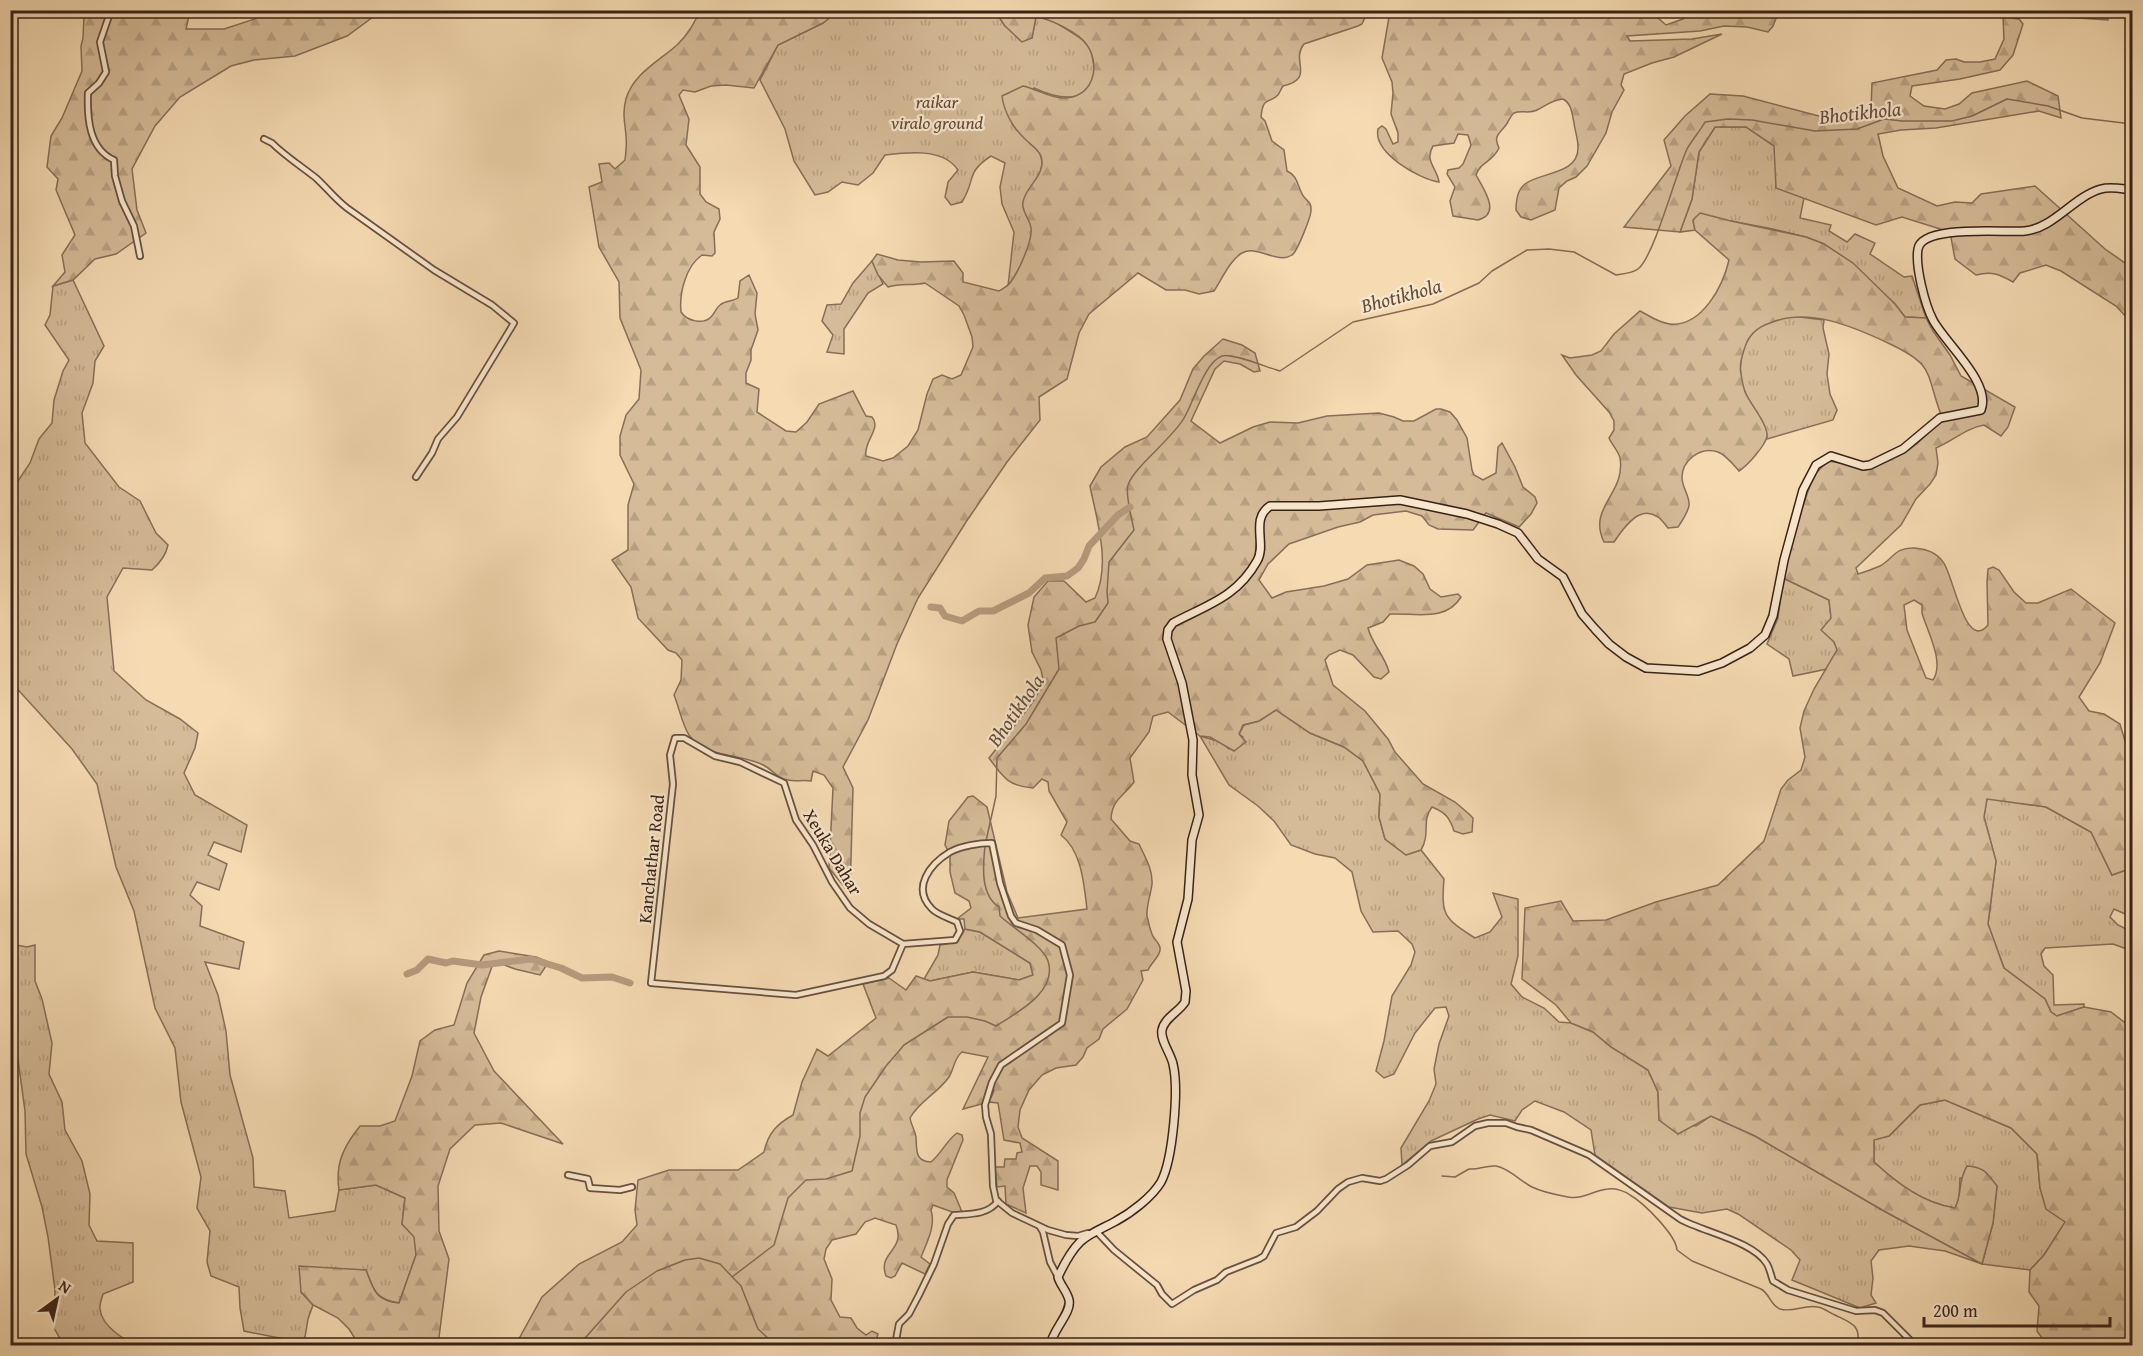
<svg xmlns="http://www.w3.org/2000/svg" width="2143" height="1356" viewBox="0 0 2143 1356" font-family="'Gentium Book Plus',serif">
<defs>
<pattern id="grass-tufts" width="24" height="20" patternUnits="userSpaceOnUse" patternTransform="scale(1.5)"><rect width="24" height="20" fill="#d5bb98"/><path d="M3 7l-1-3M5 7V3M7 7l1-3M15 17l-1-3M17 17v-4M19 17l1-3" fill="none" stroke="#b8a082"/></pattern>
<pattern id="forest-firs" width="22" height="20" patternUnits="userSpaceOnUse" patternTransform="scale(1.5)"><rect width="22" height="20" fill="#d5bb98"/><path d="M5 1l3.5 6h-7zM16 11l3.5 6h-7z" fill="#b8a082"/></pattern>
</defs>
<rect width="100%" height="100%" fill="#f5dab2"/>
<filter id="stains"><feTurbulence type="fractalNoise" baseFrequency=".00333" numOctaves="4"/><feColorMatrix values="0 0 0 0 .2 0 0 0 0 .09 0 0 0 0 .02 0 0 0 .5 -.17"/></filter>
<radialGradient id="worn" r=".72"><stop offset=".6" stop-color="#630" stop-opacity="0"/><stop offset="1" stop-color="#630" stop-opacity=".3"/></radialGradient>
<g fill="url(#grass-tufts)" stroke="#876e58" stroke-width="1.5">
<path d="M838,10l157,1 10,15 27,12 4,-21c12,1 20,6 30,12 6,4 14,8 19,13 7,7 8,17 9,26 1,39 -37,31 -60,20l-22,36c7,10 23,21 28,30 8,18 -11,31 -16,46 -4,11 8,20 8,31 0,14 -15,43 -24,55l6,-54 -12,-28 -2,-17 5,-24 -14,-7c-26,17 -15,24 -29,46l-11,3 -6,-8 3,-15 10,-12c-15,-22 -49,-18 -73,-15l-12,18 -15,12 -16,-3 -14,10 -13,3 -21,-34 -9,-32 -25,-49 18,-35 45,-22z"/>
<polygon points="1715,127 1746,127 1774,146 1794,147 1776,187 1804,198 1800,218 1831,225 1829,231 1847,242 1855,234 1875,243 1870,254 1904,277 1912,276 1926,318 1905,317 1895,304 1824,244 1806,237 1773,229 1731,221 1693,221 1695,230 1680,232 1692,199 1699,152"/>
<polygon points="872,261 883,284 868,293 844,329 844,354 827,352 833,335 822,321 827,305 841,304 853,283"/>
<path d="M73,280l31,66 -9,15 -2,22 -11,30 3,30 34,44 21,14 16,32 12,12c-2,10 -8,18 -16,25l-29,-2 -16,29 7,74 32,29 34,19 18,14 -3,15 -11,25 11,22 52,30 -6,27 -27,-10 -6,13 19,9 -8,26 -22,-8 -7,13 12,11 -2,20 44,16 -5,27 -34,-7 13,33 8,36 4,44 23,83 1,29 31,4 4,27 46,-7 4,-21 37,-5 29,13 -3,26 13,13 1,18 -17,48c-24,-4 -25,-12 -33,-33l-65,22 12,13 -5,14 -4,24 -60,-12 -4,-23 -1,-21 -28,-11 -4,-14 3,-31 -13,-23 4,-31 -20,-75 -6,-54 -20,-40 -21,-97 -18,-44 -19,-83 -25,-35 -61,-67v-186l3,-9 16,-24 9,-24 13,-16 2,-23 9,-29 6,-11 -24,-35 5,-10 3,-29z"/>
<path d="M1791,316l33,4 -1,8 6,26 -2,20 3,20 7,16 -4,10 -66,19c0,-16 -14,-30 -21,-45 -10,-21 -7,-54 15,-68 9,-5 20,-8 30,-10z"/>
<polygon points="1783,578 1829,600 1834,642 1838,650 1827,669 1793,676 1789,659 1767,644 1778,618"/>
<path d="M1276,710l34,23 34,14 19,14 17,33 -1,23 6,22 21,16 15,-5 23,29c-3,37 0,39 31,59l15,-6 12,-15 -9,-24 25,6v57l-7,28 11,13 22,11 15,14 12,1 22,9 18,15 37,23 10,22 1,28 37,6 15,-10 44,20 129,75 98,53 11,-41 4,-37 -37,-8 -1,22 -4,8c-32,-5 -57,-24 -81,-46v-23l15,-3 31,-31 25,-5 66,28 26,26 3,34 26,34 -22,33 -14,15 -48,-6 -37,-13 -36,-5 -30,4 -8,11 2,17 -2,17 5,8 -16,5 -68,-28 8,-20 -9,-10 -53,-36 -11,-5 -25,4 -33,-6 -74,-52 -4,-25 -27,-18 -29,-11 -13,9 -7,11 -25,-6 -12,4 -47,22 -29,24 -1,-17 28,-47 7,-17 -2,-15 5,-25 10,-28 -3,-9 -11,1 -20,25 -21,41 -10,4 -8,-7 8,-30 8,-45 19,-31 4,-13 -3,-8 -14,-13 -25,1 -12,-21 -9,-39 -17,-14 -20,-4 -24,-9 -17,-24 -16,-15 -29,-21 -29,-49 21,6 8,7 14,-12 -4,-3 5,-9 15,-4z"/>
<polygon points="1987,798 2046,807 2091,832 2112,875 2132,868 2132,917 2114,909 2110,917 2118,925 2132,932 2132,951 2113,944 2045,948 2041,954 2044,966 2053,975 2054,1005 2084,1004 2084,1007 2057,1016 2051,1012 2045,999 2004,968 1988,924 1996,861 1984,817"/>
<path d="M965,929l15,3 50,31 3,12 -14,5 -46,-8 -43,9 -6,-2 14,-24 2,-10c14,-2 18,-4 25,-16z"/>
<path d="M10,944l17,3 8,-2v36l7,18 10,44 -3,31 13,28 3,28 17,31 8,33 -1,31 8,16 36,2v39l-30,12c-1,4 -4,11 -3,15 2,18 25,32 39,36h-70l-7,-3 -8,-14 1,-38 -7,-53 -6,-30 -16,-53 -1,-43 -7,-51 -7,-15z"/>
</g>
<g fill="url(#forest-firs)" stroke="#876e58" stroke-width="1.5" fill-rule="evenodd">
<polygon points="365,10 377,14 347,36 295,56 254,60 231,66 180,97 155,126 132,169 137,210 146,233 116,254 95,259 73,280 53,286 65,272 62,255 75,235 56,190 58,179 47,167 51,136 62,118 82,71 81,46 83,38 84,16 86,11 190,11 186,29 224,29 255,19 259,11"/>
<path d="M700,11h138l-15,12 -45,22 -24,43 -28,-3 -15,1 -16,6 -12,-2 -4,5 10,24 -3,26 14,22v27l6,8 13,7 1,10 -6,13 1,21 -3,3 -10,-1c-16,11 -23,38 -21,57 6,9 22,13 30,5 4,-4 5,-9 9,-12 6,-5 12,-3 18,-7l2,-17 9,-6 8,18 -2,21 3,16 -7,20v10l-5,13v10l13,6 -2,23 29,19 10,1 11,-10 12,-18 34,-13 13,25 6,1c10,11 -9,25 -6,39l17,5 10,-3 15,-12 10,-16 9,-36 6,-15 9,-4 10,4 9,-4 12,-28 -1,-10 -8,-22 -5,-9 -34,-23c-12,3 -24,0 -37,4l-10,-12 -6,-14 5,-7 21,6 23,2 33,-1 9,12v9l36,9c4,-3 8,-4 11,-8 8,-10 23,-43 21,-55 -1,-9 -10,-17 -8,-26 3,-17 24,-27 18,-46 -3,-7 -10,-11 -16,-17 -12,-11 -21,-27 -23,-43l21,-10c14,3 26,12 40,12 29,1 39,-31 24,-53 -7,-11 -37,-27 -51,-28l-4,21 -10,4 -17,-16 -10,-15h373l-6,13 -4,2 -54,18c-14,17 12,34 -21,42 -2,3 -3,6 -5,9 -8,9 -15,0 -17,22l4,4 7,20 12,9 3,21c12,5 10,17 17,26 4,5 7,5 7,12 1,6 -14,43 -19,46 -15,10 -35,-11 -50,-2 -12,7 -20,26 -28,38l-15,3 -14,-4h-19l-28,-17 -49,41 -10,19 -12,46 -28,18 1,23 -33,42 -41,60 -48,76 -21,46 -29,76 -25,47 10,21 -3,106 -21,-26 4,-80 -9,-13 -11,-4 -2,10c-10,-2 -17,2 -27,-2 -7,-2 -12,-9 -19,-13 -22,-13 -60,-7 -76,-31 -7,-11 -10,-28 -15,-40l7,-15 1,-20 -6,-7 -8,-3 -30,-32 -7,-31 -19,-27 16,-10v-45l6,-21 -14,-29v-19l6,-21 13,-16 2,-29 -21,-52 -1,-36 -20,-35 -10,-60 13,-5 -3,-18 10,-1 6,6 10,-9c1,-8 2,-16 1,-24 -1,-14 -4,-22 0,-37 7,-25 33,-38 51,-54 11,-10 17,-22 23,-34z"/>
<path d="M1390,11h260l16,14 17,-6 10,-8h82l2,5 -4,10 -5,6 -21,-5 -23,-1 -24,5 -73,5 3,5 62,-2 30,-5 -48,23 -22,6 -28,11 -3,11 3,5 -12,22 -6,21 -19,33 -11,11 -9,4 -8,7 -4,22 -24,10 -10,-3 -5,-7c0,-9 1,-20 9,-26 15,-12 54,-9 53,-37 0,-8 -3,-16 -4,-24 -2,-9 -2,-19 -11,-24 -11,1 -16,6 -26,11 -7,4 -16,0 -23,3 -4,3 -5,8 -8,12 -7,9 -13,11 -7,23 -7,15 -19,14 -23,27 7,13 26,39 2,45l-25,-4 -3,-15 5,-14 -8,-13 1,-4 11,-2 4,-4 8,-19 -3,-10 -10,-1 -4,9 -21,3c-9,15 4,22 6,36 -20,-3 -66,-29 -61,-53l4,-3 4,3 7,15 5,-2v-9l-7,-19 2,-21 -1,-11 -10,-24z"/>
<polygon points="2025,11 2107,11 2108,20 2047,16"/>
<path d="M2003,17l16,2 4,5 -10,31 -13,15 -40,9 -48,7 -2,10 14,10 21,3 14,-5 13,-11 55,-12 31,15 3,22 -22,-7 -103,17 -35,2 -23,4 5,22 15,32 39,18 18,-4 17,1 9,-9 54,-8 70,63 27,19v55l-16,-17 -55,-35 -15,-6 -26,8 -7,9c-14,-8 -21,-11 -37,-7l-21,-16 -5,-27 -48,-15 -26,8 -100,-37 -2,-42 -28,-19h-31l-16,25 -7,47 -12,33 -56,-5 47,-61 -7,-26 21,-24 25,-22 33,2 91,24 37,-10 1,-27 65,-13 9,-10 10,-1 8,3h16l15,-3 9,-20z"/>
<path d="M1700,213l31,8 75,16 18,7 29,19 42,41 10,13 21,1 7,13 17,24 11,21 54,31 -7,20 -7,9 -17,-11c-18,3 -31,16 -48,23l2,15 -2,12 -6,9 -14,15 -15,26 -45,43 2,6c7,-2 15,-5 22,-8 14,-8 15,-19 35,-18 11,1 22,5 28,14 10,11 22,91 45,63l-1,-43 1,-13 5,-2 6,3 15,22 12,11h12l33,-14 44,34 -15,40 -21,34 10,14 15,3 16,10 5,17 7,9v118l-20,7 -21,-43 -45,-25 -59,-8 -3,18 12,44 -8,63 16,44 41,31 6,13 6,4 27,-9 27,5 21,16v317h-85l-10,-14 2,-25 -10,-14 1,-22 14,-15 21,-33 -19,-13 -6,-21 -3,-34 -26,-26 -66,-28 -25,5 -31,31 -15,4v22c24,22 49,41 81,46 8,-16 2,-25 12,-42 17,1 20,7 30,20l-4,37 -11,41 -98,-53 -129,-75 -44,-20 -33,18 -19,-14 -1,-28 -10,-22 -37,-23 -18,-15 -22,-9 -15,-18 -34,-26 3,-71 36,-7 12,20 33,-1 50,-18 62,-17 46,-44 17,-52 7,-9 13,-10 4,-13 -5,-29 4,-17 10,-22 23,-39 -3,-8 -13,-12 10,-12 -2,-18 -46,-22 16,-62 15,-41 14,-14 19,3 18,6c36,-13 55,-22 76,-55 -16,-44 -6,-50 -53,-72 -36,-17 -80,-36 -118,-20 -12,4 -21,11 -25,24 -3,9 -6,18 -4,27 1,6 2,12 4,18 5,12 23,32 22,44 -1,9 -20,30 -28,35 -6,-7 -13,-16 -21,-19 -18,-6 -37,9 -36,27 1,10 8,17 7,27 -2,8 -7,15 -11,21l-10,1c-21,-31 -40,-7 -54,14h-10c-17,-35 22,-48 16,-84 -1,-6 -8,-13 -11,-20l5,-8v-9l-5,-9 -33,-37 -14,-20 8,3 22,-3 9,-4 13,-17 26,-23c10,5 19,12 30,13 32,3 53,-38 59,-64l-34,-30 -2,-10zM1914,600l8,5v8c5,18 23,49 11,67l-7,-2 -19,-48 -3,-25z"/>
<path d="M1223,339l19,6 13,8 5,18 -6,1 -14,-8 -16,-3 -9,8 -24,52 29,22 33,-16 17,-5 28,1 29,-7 52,-3 15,4 9,4h11l22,-12h5l9,3 7,8 10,18 5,32 2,5 9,5 13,-7 2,-26 4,-4 13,24 8,20 12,10 2,6 -6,11 -12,13 -33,-14 -13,17 -35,-1 -9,-4 -7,-9 -16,-5 -33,4 -13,7 -22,5 -49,17 -21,20 -9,16 13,18 14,-6 38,-6 24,-7 19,-14 32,-5 15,6 9,8 7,15 11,8 17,-3 3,3c-15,25 -45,16 -71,17l-7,8 -15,6c4,16 17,28 21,44l-8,7 -7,-2 -21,-22 -13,-5 -11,5 -4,5 8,25 32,26 23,28 7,13 28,32 32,18 14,12 4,4 -1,14 -9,2 -9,-3c-4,-13 -9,-19 -22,-24 -11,14 -1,26 -11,43l-15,5 -21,-16 -6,-22 1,-23 -17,-33 -19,-14 -34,-14 -34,-23 -17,11 -16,4 -4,9 7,8 -12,9 -24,-14 -10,-1 -32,-24 -15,4 -4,16 -19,26 4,24c-10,14 -22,17 -23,37l19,22 9,3c6,13 14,26 13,40 -1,10 -6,22 -5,32 2,7 3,16 7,22 3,4 7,7 6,12 0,6 -9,13 -12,20l-7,1 2,9 -16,29 -24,20 -4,10 -12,9 -4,9 -7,8 -20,3 -14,7 -13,15 -9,20 -2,17 4,11 36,23v29l-17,-5v-13l-4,-6h-7l-7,22 3,25 -20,-9 -1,-18 -8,1 -2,-20h9l1,-8h11l1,-6 5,-1 -2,-9 -16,-3 -6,-37 -9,-1 5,-11 -6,-6 -6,19 -19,5 25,-52 -26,-5c-8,6 -8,17 -13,25 -11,16 -30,24 -39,41 1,7 5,12 6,19 1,12 -2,24 15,25 10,-8 15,-21 26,-29l5,2 1,5 -16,40v7l7,6 8,19 -7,1 -22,-8 -2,5c5,16 -4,32 -10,47l9,7 -5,10 -23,-11 -7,13 -4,2 -5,-2c-9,-24 20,-25 10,-51l-21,-7 -10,4 -9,12 -24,6 -6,9 -2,10 8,20 -1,21 9,17 11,1 6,10 9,7 6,-4 6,3 -3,11 -360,1 27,-49 37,-33 43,-22 15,-17 -2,-15 3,-30 31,-10h69l26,-18c4,-19 13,-28 29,-37l9,-33 15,-33 11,7 48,-38 -13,-34 26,-6 17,12 10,-14 14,5 43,-9 46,8 14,-5 -3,-12 -50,-31 -15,-3 -1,-10h-7l14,-11 -2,-7 -14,-8 -5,-21v-17l-5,-10 4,-24 19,-24 5,-1 14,11 20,85 11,26 69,-9c-3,-24 -5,-58 -26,-74l6,-13 -18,-31 -1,-9 -6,-3 -9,9c-25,-2 -30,-11 -44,-30l41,-52 14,-22 -3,-14 -9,-18 -4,-27 6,-28 14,-16h16l22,21 9,-4c16,-34 2,-77 -5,-112l11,-19 24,-20 22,-10 33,-37 13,-31 11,-13z"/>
<path d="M499,951l37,6 10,4v5l-6,9 -25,-6 -21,-8 -13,36 -7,36 20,38 69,73 -62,-21 -26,2 -25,24 -12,37 1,45 10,28 -11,86h-79l-10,-16 -11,-11 -25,-13 -12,-13 -2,-26 67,4c8,21 10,31 33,33l17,-48 -2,-18 -12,-13 3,-26 -29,-13 -37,5c-4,-27 5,-44 21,-64h20l15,-5 17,-45 8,-35 15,-11 19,-5 13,-42 17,-28z"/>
</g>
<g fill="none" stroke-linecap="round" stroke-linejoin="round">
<g stroke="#836b55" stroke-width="1.5">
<path d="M986,841l10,-45 1,-38 29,-34 33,-55 -3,-31 23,-12 16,-4 13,-19 -1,-11 2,-30 25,-32c-2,-10 -9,-36 -6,-45 5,-17 45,-47 56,-67 10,-17 21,-56 38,-62 9,-4 46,12 58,15l73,-49 80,-18 46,-21 13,-12 35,-21 22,-1 25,3 42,23c6,-1 17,-2 22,-6 16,-12 38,-96 49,-120 5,-9 13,-18 18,-27l23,-3 24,1 63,11 42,-2 27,-10 18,2h50l20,-5 35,-17 41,7 34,12 50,6"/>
<path d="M1442,1176l13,1 14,-8c10,1 17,-4 27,-3 13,2 24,15 36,21 10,5 25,8 36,10 15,3 26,-7 40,-8 7,-1 17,2 22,6 14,8 46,40 47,55l15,11 69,28c9,5 9,16 19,20 13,4 25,-5 38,-2 6,1 12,6 17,8 16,8 27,10 22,31"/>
<path d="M732,1277l42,-32 14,-47 18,-18 20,-1 26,-8 8,-35v-23l5,-16 21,-31 18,-21 44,-28h19l18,4 11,5c20,-13 62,-34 52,-65 -5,-15 -36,-34 -48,-45l-1,-9c-19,-12 -16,-42 -14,-61"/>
<polyline points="578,1346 626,1292 657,1271 685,1260 699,1258 720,1264 741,1286 758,1329 770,1340 782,1346"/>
</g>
<g stroke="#b59b7e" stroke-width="7">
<polyline points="931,607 940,608 945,616 962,621 979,611 993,611 1029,593 1045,578 1067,576 1078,568 1084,559 1089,546 1118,515 1130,507"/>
<polyline points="407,974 417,970 428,959 446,963 453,961 482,965 531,959 561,968 582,978 612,977 630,983"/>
</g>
<g stroke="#68503e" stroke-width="8">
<g id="minor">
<path d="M111,10l-11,32 6,30 -7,11 -11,10c-1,25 1,56 26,67l1,16 7,25 12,25 6,30"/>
<path d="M264,139l8,4c13,13 29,23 44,35 11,10 19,21 31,30l87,62 58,35 22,18 -57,94 -19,22 -6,14 -16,24"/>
<path d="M903,944l-34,-20 -19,-16 -18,-26 -19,-37 -17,-25 -12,-37 -44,-21 -25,-6 -31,-18h-9l-5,17 3,29 -22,199 145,12 88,-19 8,-6 11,-26 52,-4 5,-9 -3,-9c-8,-4 -19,-7 -25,-13 -21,-21 -2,-45 18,-57 11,-6 29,-9 42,-9l8,40 11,33 5,7 21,7 25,15 8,30 -8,48 -61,42 -9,17 -7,23 1,12 5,17 2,52 3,14 16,13 36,17 18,5 12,1 10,-3"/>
<polyline points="568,1175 588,1179 590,1188 620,1190 632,1187"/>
<polyline points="1040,1227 1043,1232 1050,1262 1058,1277"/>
<path d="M1096,1231l18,19 43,35 5,9 10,10 22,-14 23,-10 9,-8 33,-13 5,-3 12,-23 20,-6 21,-16 21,-22 10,-7 14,-4 18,3 6,-2 22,-14 22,-19 22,-4 23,-16 13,-3h18l11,4 14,3 58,25 91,64c23,13 73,22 87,45 3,5 4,12 6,17l15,9 68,21 19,-1 8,3 33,33"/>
<path d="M896,1340l3,-16 10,-10 10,-19 15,-31 14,-40 6,-9c16,-1 34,0 44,-14"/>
</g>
</g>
<g stroke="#392218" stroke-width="10">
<path id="secondary" d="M1050,1346c2,-16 22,-33 19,-46 -2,-9 -9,-15 -11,-23 6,-13 13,-26 22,-35 11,-10 24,-14 36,-21 15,-8 36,-24 45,-39 12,-23 18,-93 12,-118 -2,-10 -13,-24 -11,-34 2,-12 17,-18 23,-28l1,-11 -9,-49 11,-43 4,-59 7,-25 -7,-40 1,-35 -11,-57 -15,-44 1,-9 5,-7c34,-18 64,-26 84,-62 10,-17 -7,-42 13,-55h49l81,-6 67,14 31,10 20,9 20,26 25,18 19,37 13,15 14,15 17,13 20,11 52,3 24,-8 28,-15 15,-13 8,-19 11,-56 19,-70 13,-25 15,-9 32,10 7,-1 33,-16 37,-31 41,-8c11,-27 -36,-67 -48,-90 -8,-15 -18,-54 -15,-71 4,-25 87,-16 107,-18 29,-3 48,-34 76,-42 10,-3 21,0 31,1"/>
</g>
<use href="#minor" stroke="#f8e7cd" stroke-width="4.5"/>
<use href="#secondary" stroke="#f8e7cd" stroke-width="7"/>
</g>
<g text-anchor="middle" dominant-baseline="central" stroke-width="4.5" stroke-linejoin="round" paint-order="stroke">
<g font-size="18" font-style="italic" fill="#604838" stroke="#f8e7cd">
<text x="937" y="101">raikar<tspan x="937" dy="21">viralo ground</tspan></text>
</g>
<g font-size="18" fill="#392218" stroke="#f8e7cd">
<text transform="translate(833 852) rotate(59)">Xeuka Dahar</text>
<text transform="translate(651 859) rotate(-84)">Kanchathar Road</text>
</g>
<g font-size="20" font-style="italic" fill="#644c3c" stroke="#f8e7cd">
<text transform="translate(1860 112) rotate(-6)">Bhotikhola</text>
<text transform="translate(1401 295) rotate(-15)">Bhotikhola</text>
<text transform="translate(1015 710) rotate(-55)">Bhotikhola</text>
</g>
</g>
<rect width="2143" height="1356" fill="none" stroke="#f5dab2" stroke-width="36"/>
<rect x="12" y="12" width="2119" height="1332" fill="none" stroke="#392218" stroke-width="3"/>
<rect x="18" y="18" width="2107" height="1320" fill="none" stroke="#392218" stroke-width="1.5"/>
<g transform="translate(57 1299) rotate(33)" stroke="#f8e7cd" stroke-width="4.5" paint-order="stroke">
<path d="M0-4.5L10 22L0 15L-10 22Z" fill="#392218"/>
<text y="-9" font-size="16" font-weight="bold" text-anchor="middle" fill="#392218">N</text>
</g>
<path d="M1924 1317v9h186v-9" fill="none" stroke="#392218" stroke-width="3"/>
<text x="1933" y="1317" font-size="18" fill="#392218" stroke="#f8e7cd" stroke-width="4.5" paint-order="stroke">200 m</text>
<rect width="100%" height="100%" filter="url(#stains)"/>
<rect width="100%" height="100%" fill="url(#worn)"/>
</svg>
